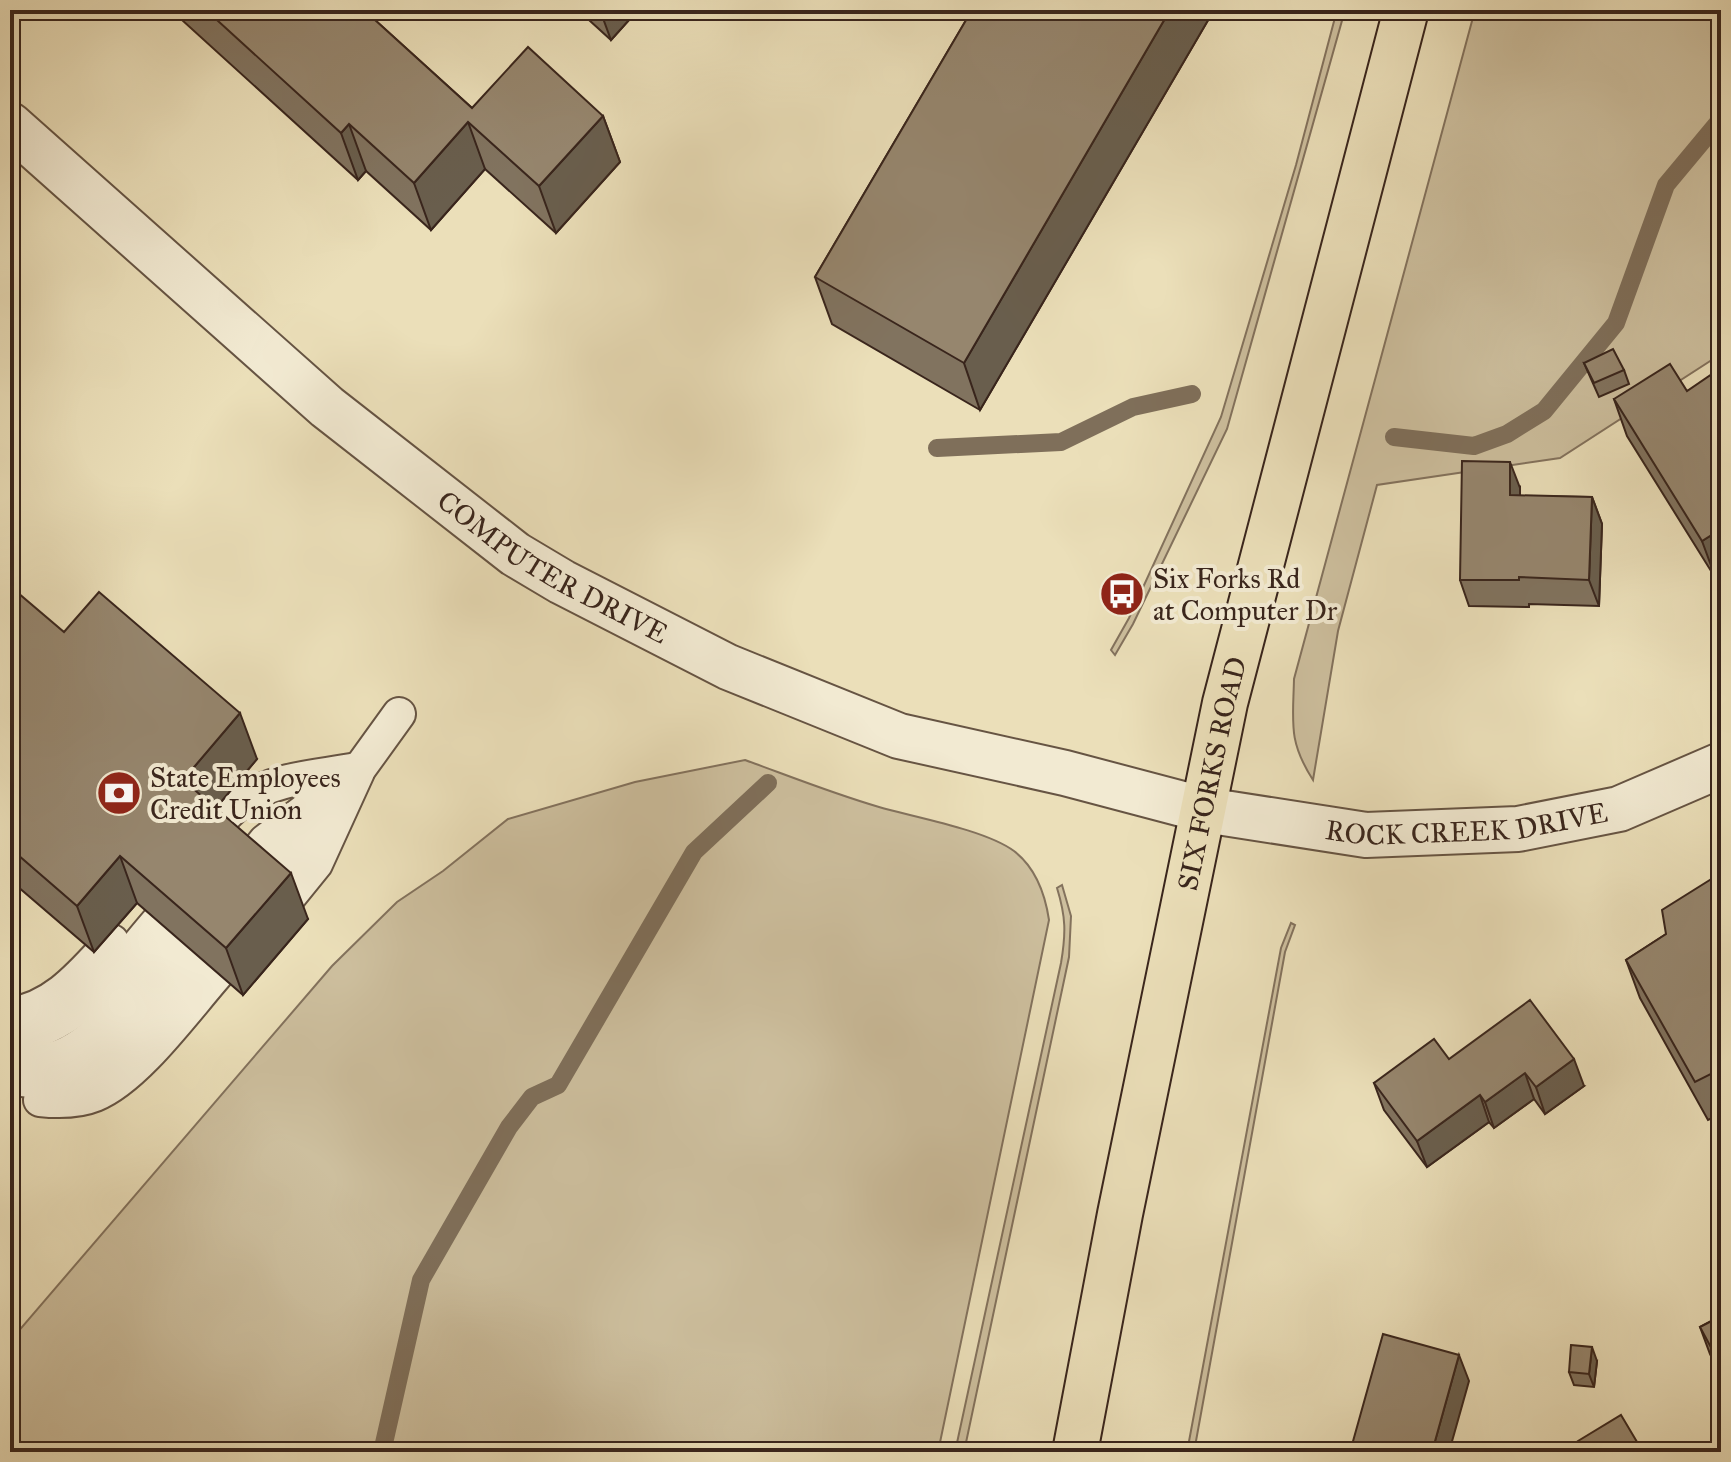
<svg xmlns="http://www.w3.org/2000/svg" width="1731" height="1462" viewBox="0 0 1731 1462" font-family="'IM FELL Great Primer',serif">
<rect width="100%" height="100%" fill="#ebdfb9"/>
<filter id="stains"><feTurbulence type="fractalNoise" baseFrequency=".0025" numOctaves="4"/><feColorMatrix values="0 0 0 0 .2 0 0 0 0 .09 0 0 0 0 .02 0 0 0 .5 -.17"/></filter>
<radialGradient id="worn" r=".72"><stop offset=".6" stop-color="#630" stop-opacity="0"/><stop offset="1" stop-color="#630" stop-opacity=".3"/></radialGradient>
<g fill="#cdbf9e" stroke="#83725d" stroke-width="2">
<polygon points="1337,10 1345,10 1227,429 1133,624 1115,655 1111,650 1129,618 1221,417 1296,165"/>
<path d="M1475,10h246v344l-161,104 -183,27 -39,146 -25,149c-25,-39 -20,-57 -19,-101z"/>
<path d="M745,760c44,16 89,34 134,47 35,10 107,23 135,44 22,17 31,42 35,69l-111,532h-928v-111l322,-375 65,-64 46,-31 65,-52 127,-37z"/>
<path d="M1062,885l9,31 -2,41 -105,495h-9l106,-489c5,-30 5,-46 -4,-75z"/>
<polygon points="1291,923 1295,925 1285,952 1194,1452 1187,1452 1281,948"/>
</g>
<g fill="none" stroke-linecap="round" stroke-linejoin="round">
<g stroke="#7f6f5a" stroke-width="18">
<polyline points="1394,437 1474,446 1507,434 1544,411 1616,323 1666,185 1721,119"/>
<polyline points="937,448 1061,442 1133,407 1192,394"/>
<polyline points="382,1452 421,1280 509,1127 532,1097 558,1085 694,852 768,783"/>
</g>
<g stroke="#665443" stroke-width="36">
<g id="service">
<path d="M208,833c10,-10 21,-22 32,-31 35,-25 77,-25 117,-33"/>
<polyline points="245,866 265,841 360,768 399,714"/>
<polyline points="265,882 330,816"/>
<polyline points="286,901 316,864 358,772"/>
<path d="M10,1014c45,-6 73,-42 102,-73"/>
<path d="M10,1037c67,-6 107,-69 148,-116"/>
<path d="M10,1063c23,0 46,-2 66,-15 37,-23 75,-75 104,-108"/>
<path d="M13,1079c18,2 38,5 56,1 43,-12 100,-90 130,-124"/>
<path d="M40,1100c18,2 38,2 55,-5 42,-17 92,-87 123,-122"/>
</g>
</g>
<g stroke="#665443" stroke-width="48">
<g id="minor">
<path id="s1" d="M1205,810l161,25 152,-6 101,-20 102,-44"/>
</g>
</g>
<g stroke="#665443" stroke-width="48">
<g id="tertiary">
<path id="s2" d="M10,125l317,282 188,147 47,28 166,85 171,69 166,37 140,37"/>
</g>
</g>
<g stroke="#39251c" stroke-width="48">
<g id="primary">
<path id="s3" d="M1075,1452l45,-238 105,-511 181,-693"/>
</g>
</g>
<use href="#service" stroke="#f2ead2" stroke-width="32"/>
<use href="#minor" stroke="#f2ead2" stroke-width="44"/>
<use href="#tertiary" stroke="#f2ead2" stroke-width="44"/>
<use href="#primary" stroke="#ebdfb9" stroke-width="44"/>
</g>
<g fill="#81735f" stroke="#39251c" stroke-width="2">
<polygon points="171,10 364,10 472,108 603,116 620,162 556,233 485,169 431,230 366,171 358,180"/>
<polygon points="578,10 638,10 611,40"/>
<polygon points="972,10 1214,10 980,410 832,324 815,277"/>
<polygon points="1584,363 1624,370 1629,384 1599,397"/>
<polygon points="1721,378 1721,576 1716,579 1627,436 1614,399 1687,391"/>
<polygon points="1520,488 1520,496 1592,497 1602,524 1599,606 1529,604 1529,607 1469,606 1460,580"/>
<polygon points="10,602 64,632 257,759 216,808 308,919 243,995 137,903 94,952 10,880"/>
<polygon points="1721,873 1721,1114 1708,1120 1640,998 1626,960 1666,934"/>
<polygon points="1449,1059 1584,1086 1545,1114 1534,1099 1494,1128 1489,1122 1427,1167 1384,1110 1374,1083"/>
<polygon points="1721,1316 1721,1375 1710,1354 1700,1327"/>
<polygon points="1597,1361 1594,1387 1574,1385 1569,1372"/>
</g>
<g fill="#695e4d" stroke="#39251c" stroke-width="2">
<polygon points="600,10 638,10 611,40"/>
<polygon points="1170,10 1214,10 980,410 964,363"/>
<polygon points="603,116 620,162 556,233 539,186"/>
<polygon points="468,122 485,169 431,230 414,183"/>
<polygon points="349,124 366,171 358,180 341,133"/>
<polygon points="1510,462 1520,488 1520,522 1510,495"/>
<polygon points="1592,497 1602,524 1599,606 1589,580"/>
<polygon points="1721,529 1721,576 1716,579 1702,541"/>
<polygon points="240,713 257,759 200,827 183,780"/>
<polygon points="120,856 137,903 94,952 77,906"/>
<polygon points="291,873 308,919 243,995 226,948"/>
<polygon points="1574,1059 1584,1086 1545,1114 1536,1087"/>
<polygon points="1525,1073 1534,1099 1494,1128 1485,1102"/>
<polygon points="1480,1095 1489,1122 1427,1167 1417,1141"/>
<polygon points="1592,1347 1597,1361 1594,1387 1589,1374"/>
<polygon points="1459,1355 1469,1381 1449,1452 1432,1452"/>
</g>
<g fill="#96866e" stroke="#39251c" stroke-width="2">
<polygon points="206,10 364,10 472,108 528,47 603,116 539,186 468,122 414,183 349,124 341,133"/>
<polygon points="972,10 1170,10 964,363 815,277"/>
<polygon points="1613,349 1624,370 1594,383 1584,363"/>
<polygon points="1670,364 1687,391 1715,372 1719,379 1721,378 1721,529 1702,541 1614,399"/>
<polygon points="1462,461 1510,462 1510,495 1592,497 1589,580 1519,577 1519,580 1460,580"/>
<polygon points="99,592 240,713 183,780 291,873 226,948 120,856 77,906 10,848 10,602 18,593 64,632"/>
<polygon points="1721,873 1721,1069 1695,1082 1626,960 1666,934 1662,910"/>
<polygon points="1530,1000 1574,1059 1536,1087 1525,1073 1485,1102 1480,1095 1417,1141 1374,1083 1434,1039 1449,1059"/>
<polygon points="1721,1316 1721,1366 1700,1327"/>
<polygon points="1383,1334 1459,1355 1432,1452 1350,1452"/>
<polygon points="1571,1345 1592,1347 1589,1374 1569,1372"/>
<polygon points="1621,1415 1643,1452 1585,1452 1578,1441"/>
</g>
<defs>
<g id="bus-disc" transform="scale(2.3)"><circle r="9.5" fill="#8f2418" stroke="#f2ead2"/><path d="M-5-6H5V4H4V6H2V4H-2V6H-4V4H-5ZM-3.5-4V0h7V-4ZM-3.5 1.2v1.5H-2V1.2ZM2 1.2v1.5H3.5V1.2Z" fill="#fff"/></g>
<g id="bank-disc" transform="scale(2.3)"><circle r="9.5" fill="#8f2418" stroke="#f2ead2"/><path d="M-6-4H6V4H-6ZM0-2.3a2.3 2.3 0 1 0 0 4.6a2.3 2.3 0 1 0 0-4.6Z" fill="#fff"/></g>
</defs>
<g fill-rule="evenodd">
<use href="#bus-disc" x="1122" y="594"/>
<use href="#bank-disc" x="119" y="793"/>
</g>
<g text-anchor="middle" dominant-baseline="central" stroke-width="8" stroke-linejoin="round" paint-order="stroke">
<g font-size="28" fill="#39251c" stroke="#f2ead2">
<text stroke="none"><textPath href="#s2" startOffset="702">COMPUTER DRIVE</textPath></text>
<text stroke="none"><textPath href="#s3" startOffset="692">SIX FORKS ROAD</textPath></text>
<text stroke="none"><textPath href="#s1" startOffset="264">ROCK CREEK DRIVE</textPath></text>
</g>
<g font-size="28" fill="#39251c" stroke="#f2ead2" text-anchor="start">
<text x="1153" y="578">Six Forks Rd<tspan x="1153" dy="32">at Computer Dr</tspan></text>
<text x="150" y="777">State Employees<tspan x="150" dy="32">Credit Union</tspan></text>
</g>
</g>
<rect width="1731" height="1462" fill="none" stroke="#ebdfb9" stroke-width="40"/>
<rect x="12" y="12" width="1707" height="1438" fill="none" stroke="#39251c" stroke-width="4"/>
<rect x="20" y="20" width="1691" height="1422" fill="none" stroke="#39251c" stroke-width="2"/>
<rect width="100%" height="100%" filter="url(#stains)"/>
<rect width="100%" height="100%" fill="url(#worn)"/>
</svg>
